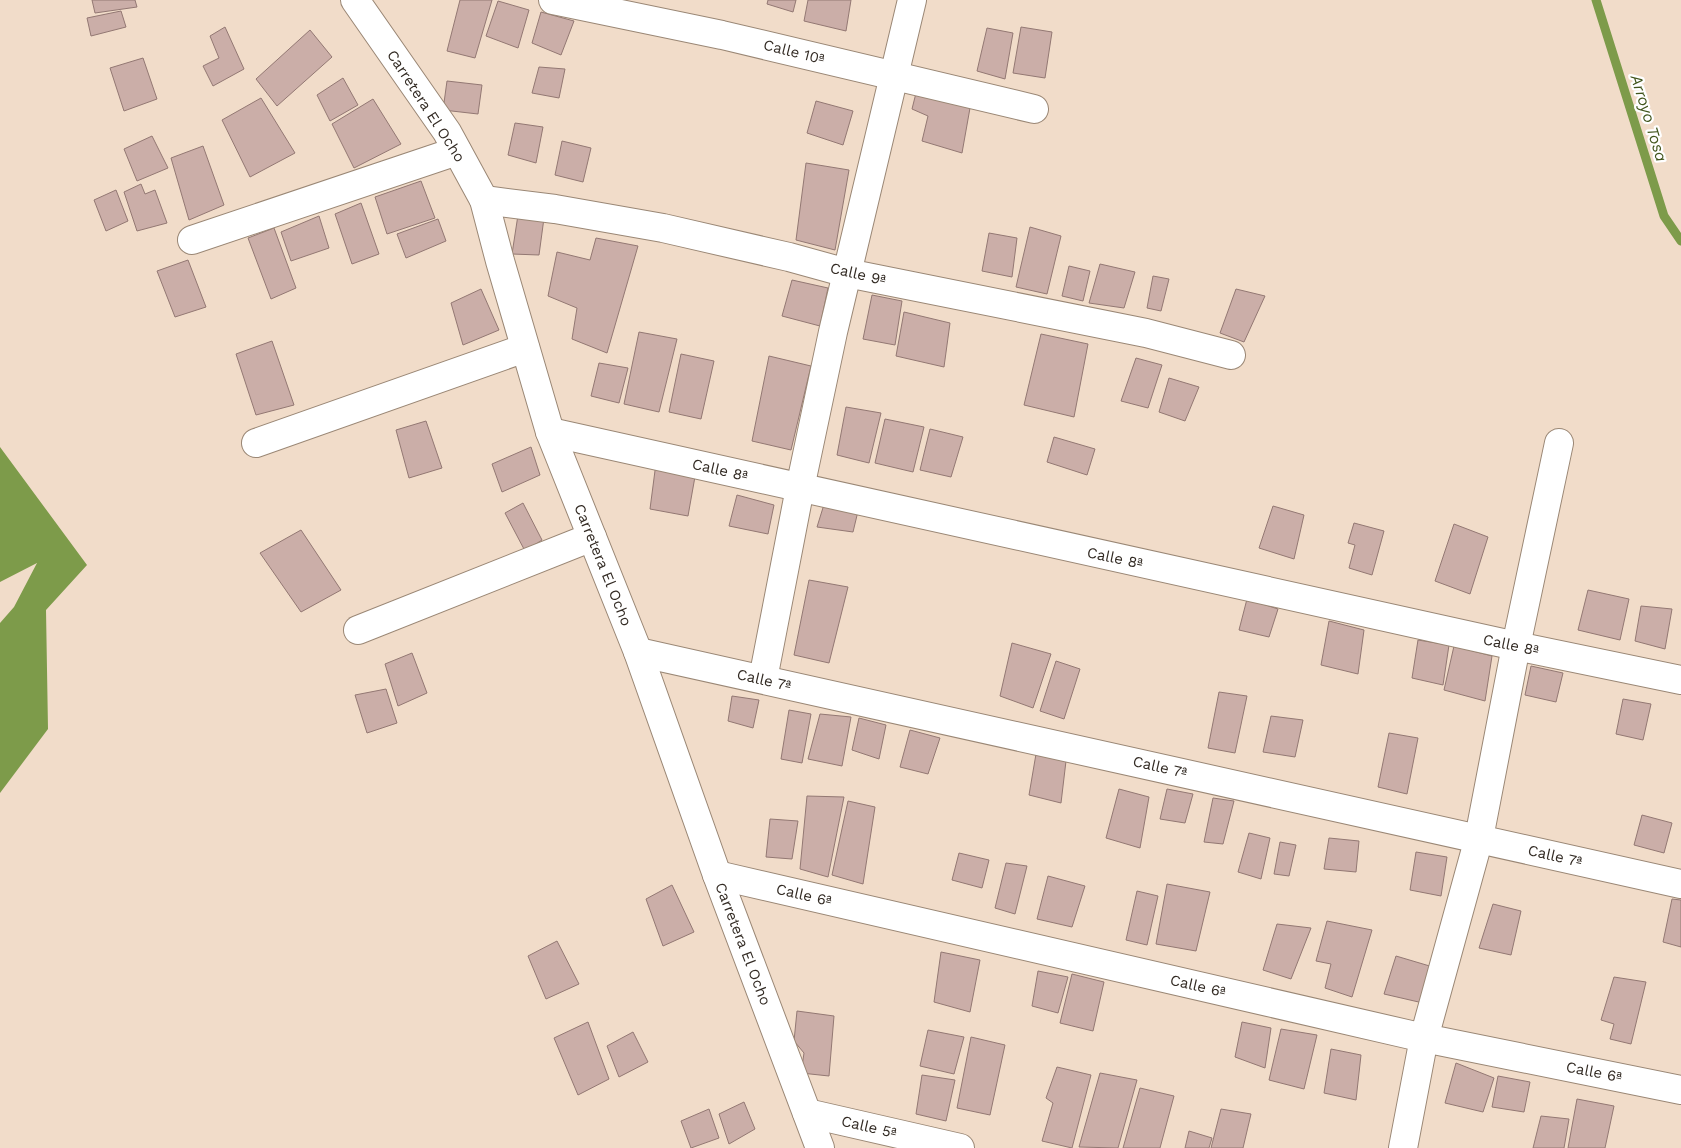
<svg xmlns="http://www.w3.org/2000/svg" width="1681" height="1148" viewBox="0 0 1681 1148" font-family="'Work Sans',sans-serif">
<rect width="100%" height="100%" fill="#f1dcc9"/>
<polygon fill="#7d9b4a" points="0,447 87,565 46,610 48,729 0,793 0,623 14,607 37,563 0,582"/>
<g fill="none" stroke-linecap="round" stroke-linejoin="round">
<polyline stroke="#7d9b4a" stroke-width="9" points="1596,0 1664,216 1681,241"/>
</g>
<g fill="#cbaea8" stroke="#937873">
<polygon points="92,0 135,0 137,7 95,13"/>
<polygon points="460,0 492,0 475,58 447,51"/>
<polygon points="768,0 796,0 793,12 767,4"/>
<polygon points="808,0 851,0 846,31 804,21"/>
<polygon points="498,1 529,10 518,48 486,36"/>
<polygon points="121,11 126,27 91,36 87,18"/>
<polygon points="541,12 574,21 561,55 532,43"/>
<polygon points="225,27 244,69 213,86 203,66 219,58 210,36"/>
<polygon points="1021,27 1052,32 1045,78 1013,73"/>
<polygon points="987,28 1013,33 1005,79 977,71"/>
<polygon points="310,30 332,57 277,106 256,79"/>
<polygon points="143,58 157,99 124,111 110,68"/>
<polygon points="539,67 565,69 559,98 532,93"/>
<polygon points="343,78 358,105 330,121 317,95"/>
<polygon points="447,81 482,85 478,114 443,110"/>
<polygon points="916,93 970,108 962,153 922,141 928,116 912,109"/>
<polygon points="261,98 295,153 250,177 222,120"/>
<polygon points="373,99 401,144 354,168 332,124"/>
<polygon points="816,101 853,111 843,145 807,133"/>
<polygon points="515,123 543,127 536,163 508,155"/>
<polygon points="152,136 168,168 137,181 124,149"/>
<polygon points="562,141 591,148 583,182 555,175"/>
<polygon points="203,146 224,205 189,220 171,158"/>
<polygon points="806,163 849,170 835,250 796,240"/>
<polygon points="421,181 435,218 387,234 375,197"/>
<polygon points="141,184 145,194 155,190 167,223 137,231 124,192"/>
<polygon points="116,190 128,221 106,231 94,200"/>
<polygon points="361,203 379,254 352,264 335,214"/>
<polygon points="518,215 544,218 539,255 512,254"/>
<polygon points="319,216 329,248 291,261 281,232"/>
<polygon points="438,219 446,241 406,258 397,234"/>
<polygon points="1030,227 1061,236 1047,294 1016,287"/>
<polygon points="274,228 296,288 271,299 248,238"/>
<polygon points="989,233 1017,238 1012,277 982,271"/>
<polygon points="596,238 638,246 607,353 572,339 577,308 548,296 557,252 590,260"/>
<polygon points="188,260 206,307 175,317 157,271"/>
<polygon points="1100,264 1135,272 1124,308 1089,303"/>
<polygon points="1069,266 1090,271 1083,301 1062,296"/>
<polygon points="1153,276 1169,279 1161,311 1147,308"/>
<polygon points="792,280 828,288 820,326 782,316"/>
<polygon points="481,289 499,330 463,345 451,303"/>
<polygon points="1236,289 1265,296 1244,342 1220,333"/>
<polygon points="872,295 902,301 895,345 863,339"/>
<polygon points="904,312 950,323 944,367 896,356"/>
<polygon points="639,332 677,339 659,412 624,404"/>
<polygon points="1041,334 1088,344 1074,417 1024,405"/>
<polygon points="272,341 294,405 256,415 236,354"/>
<polygon points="681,354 714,361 701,419 669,412"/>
<polygon points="769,356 811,366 791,450 752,441"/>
<polygon points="1136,358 1162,365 1148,408 1121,401"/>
<polygon points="599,363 628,368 619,403 591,396"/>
<polygon points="1169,378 1199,387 1185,421 1159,412"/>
<polygon points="846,407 881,413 869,463 837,455"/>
<polygon points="885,419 924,427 913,472 875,463"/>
<polygon points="426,421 442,468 409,478 396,430"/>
<polygon points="930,429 963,437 951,477 920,470"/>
<polygon points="1054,437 1095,449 1087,475 1047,462"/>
<polygon points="531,447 540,475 502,492 492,464"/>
<polygon points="656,463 696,471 688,516 650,509"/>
<polygon points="737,495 774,505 768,534 729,526"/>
<polygon points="826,498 859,507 853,532 817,527"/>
<polygon points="523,503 542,540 525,551 505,513"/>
<polygon points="1273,506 1304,515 1294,559 1259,548"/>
<polygon points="1354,523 1384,531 1372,575 1349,568 1355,545 1348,543"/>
<polygon points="1454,524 1488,537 1470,594 1435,581"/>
<polygon points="301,530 341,590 301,612 260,553"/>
<polygon points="809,580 848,587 829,663 794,655"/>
<polygon points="1588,590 1629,599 1620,640 1578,630"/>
<polygon points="1247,599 1278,609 1269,637 1239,630"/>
<polygon points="1641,606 1672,609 1665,649 1635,641"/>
<polygon points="1329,621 1364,630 1358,674 1321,665"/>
<polygon points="1418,640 1449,645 1443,685 1412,678"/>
<polygon points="1012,643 1051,654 1033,708 1000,696"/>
<polygon points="1454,646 1492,656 1485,701 1444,690"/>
<polygon points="412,653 427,693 398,706 385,664"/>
<polygon points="1056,661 1080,669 1064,719 1040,711"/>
<polygon points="1531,666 1563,673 1556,702 1525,695"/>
<polygon points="386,689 397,723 367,733 355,695"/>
<polygon points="1219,692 1247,696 1235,753 1208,748"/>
<polygon points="732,696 759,700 753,728 728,721"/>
<polygon points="1623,699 1651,704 1643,740 1616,734"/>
<polygon points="789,710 811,714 802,763 781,759"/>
<polygon points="820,714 851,717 842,766 808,759"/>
<polygon points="1271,716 1303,720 1295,757 1263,752"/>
<polygon points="859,718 886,725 879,759 852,750"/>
<polygon points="910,730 940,738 928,774 900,767"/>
<polygon points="1389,733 1418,738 1407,794 1378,787"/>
<polygon points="1036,754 1066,761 1061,803 1029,795"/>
<polygon points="1119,789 1149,797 1140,848 1106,838"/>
<polygon points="1167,789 1193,794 1185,823 1160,819"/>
<polygon points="807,796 844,797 828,877 800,869"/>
<polygon points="1213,798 1234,801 1223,844 1204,842"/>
<polygon points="848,801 875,807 863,884 832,875"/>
<polygon points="1642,815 1672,823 1664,853 1634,845"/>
<polygon points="770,819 798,821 792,859 766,857"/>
<polygon points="1249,833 1270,838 1261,879 1238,872"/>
<polygon points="1329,838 1359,841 1356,872 1324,869"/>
<polygon points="1280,842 1296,845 1289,876 1274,874"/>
<polygon points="1416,852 1447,857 1441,896 1410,890"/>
<polygon points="959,853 989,860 982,888 952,880"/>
<polygon points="1006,863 1027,866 1015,914 995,908"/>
<polygon points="1048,876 1085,886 1072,927 1037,919"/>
<polygon points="1167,884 1210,892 1196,951 1156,944"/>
<polygon points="672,885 694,932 663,946 646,899"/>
<polygon points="1137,891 1158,896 1147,945 1126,940"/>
<polygon points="1672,899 1681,900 1681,947 1663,942"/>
<polygon points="1493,904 1521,911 1511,955 1479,948"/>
<polygon points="1327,921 1372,930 1352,997 1325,988 1331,964 1316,961"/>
<polygon points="1277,924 1311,928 1291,979 1263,970"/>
<polygon points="557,941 579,984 546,999 528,956"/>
<polygon points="941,952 980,960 970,1012 934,1002"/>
<polygon points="1396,956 1433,967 1423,1003 1384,994"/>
<polygon points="1038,971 1068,977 1058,1013 1032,1006"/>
<polygon points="1072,974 1104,982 1093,1031 1060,1023"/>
<polygon points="1614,977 1646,982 1631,1044 1610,1039 1614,1024 1601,1020"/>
<polygon points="797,1011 834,1016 829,1076 801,1073 804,1053 794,1041"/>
<polygon points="588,1022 609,1079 578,1095 554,1038"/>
<polygon points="1242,1022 1271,1028 1265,1068 1235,1057"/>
<polygon points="1281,1029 1317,1035 1304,1089 1269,1080"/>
<polygon points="928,1030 964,1037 954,1074 920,1066"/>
<polygon points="633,1032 648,1062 619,1077 607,1046"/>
<polygon points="971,1037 1005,1045 990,1115 957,1108"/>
<polygon points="1331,1049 1361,1055 1356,1100 1324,1093"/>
<polygon points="1456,1063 1494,1078 1483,1112 1445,1103"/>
<polygon points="1057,1067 1091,1075 1072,1148 1042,1141 1053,1103 1046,1098"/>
<polygon points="1100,1073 1137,1080 1118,1148 1079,1147"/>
<polygon points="922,1075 955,1080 946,1121 916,1114"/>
<polygon points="1498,1076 1530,1082 1524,1112 1492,1107"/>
<polygon points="1140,1088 1174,1096 1160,1148 1123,1148"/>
<polygon points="1577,1099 1614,1106 1605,1148 1568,1148"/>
<polygon points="744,1102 755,1129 729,1144 719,1114"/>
<polygon points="709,1109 719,1138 691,1148 681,1121"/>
<polygon points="1221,1109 1251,1114 1243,1148 1211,1148"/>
<polygon points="1541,1116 1569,1119 1564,1148 1533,1148"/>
<polygon points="1189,1131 1212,1138 1209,1148 1185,1148"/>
</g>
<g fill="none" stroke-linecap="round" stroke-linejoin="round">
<g stroke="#9a8775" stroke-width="30">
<g id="minor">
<polyline points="355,0 447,132 484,200 500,261 550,432 638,652 717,875 820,1148"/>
<polyline points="553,0 722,35 1034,109"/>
<polyline points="484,200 555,209 663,228 789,257 847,273 1146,333 1231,355"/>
<polyline points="192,240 457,151"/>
<polyline points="550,432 1516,646 1681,680"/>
<polyline points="256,443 525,348"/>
<polyline points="358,630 592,537"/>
<polyline points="638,652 1681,884"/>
<polyline points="763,679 800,488 833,332 912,0"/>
<polyline points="717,875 1424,1038 1681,1090"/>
<polyline points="807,1113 960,1148"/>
<polyline points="1403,1148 1424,1038 1479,838 1516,646 1559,443"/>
</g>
</g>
<use href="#minor" stroke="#fff" stroke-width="28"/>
</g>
<g text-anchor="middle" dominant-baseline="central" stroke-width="4.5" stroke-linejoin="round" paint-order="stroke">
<g font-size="15" fill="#332b24" stroke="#fff">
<text transform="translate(794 52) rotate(14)">Calle 10ª</text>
<text transform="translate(426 106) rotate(57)">Carretera El Ocho</text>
<text transform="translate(858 274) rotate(13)">Calle 9ª</text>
<text transform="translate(720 470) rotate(13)">Calle 8ª</text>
<text transform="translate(1115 558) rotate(12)">Calle 8ª</text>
<text transform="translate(603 565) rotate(68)">Carretera El Ocho</text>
<text transform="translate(1511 645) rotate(12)">Calle 8ª</text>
<text transform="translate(764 680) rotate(13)">Calle 7ª</text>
<text transform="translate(1160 767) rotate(13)">Calle 7ª</text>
<text transform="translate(1555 856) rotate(13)">Calle 7ª</text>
<text transform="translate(804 895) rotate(13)">Calle 6ª</text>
<text transform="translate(743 944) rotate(69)">Carretera El Ocho</text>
<text transform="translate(1198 986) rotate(13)">Calle 6ª</text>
<text transform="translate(1594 1072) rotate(11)">Calle 6ª</text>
<text transform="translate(869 1127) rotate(13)">Calle 5ª</text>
</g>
<g font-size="16" font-style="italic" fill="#41551c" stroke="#fff">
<text transform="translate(1649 118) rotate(73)">Arroyo Tosa</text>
</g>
</g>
</svg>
